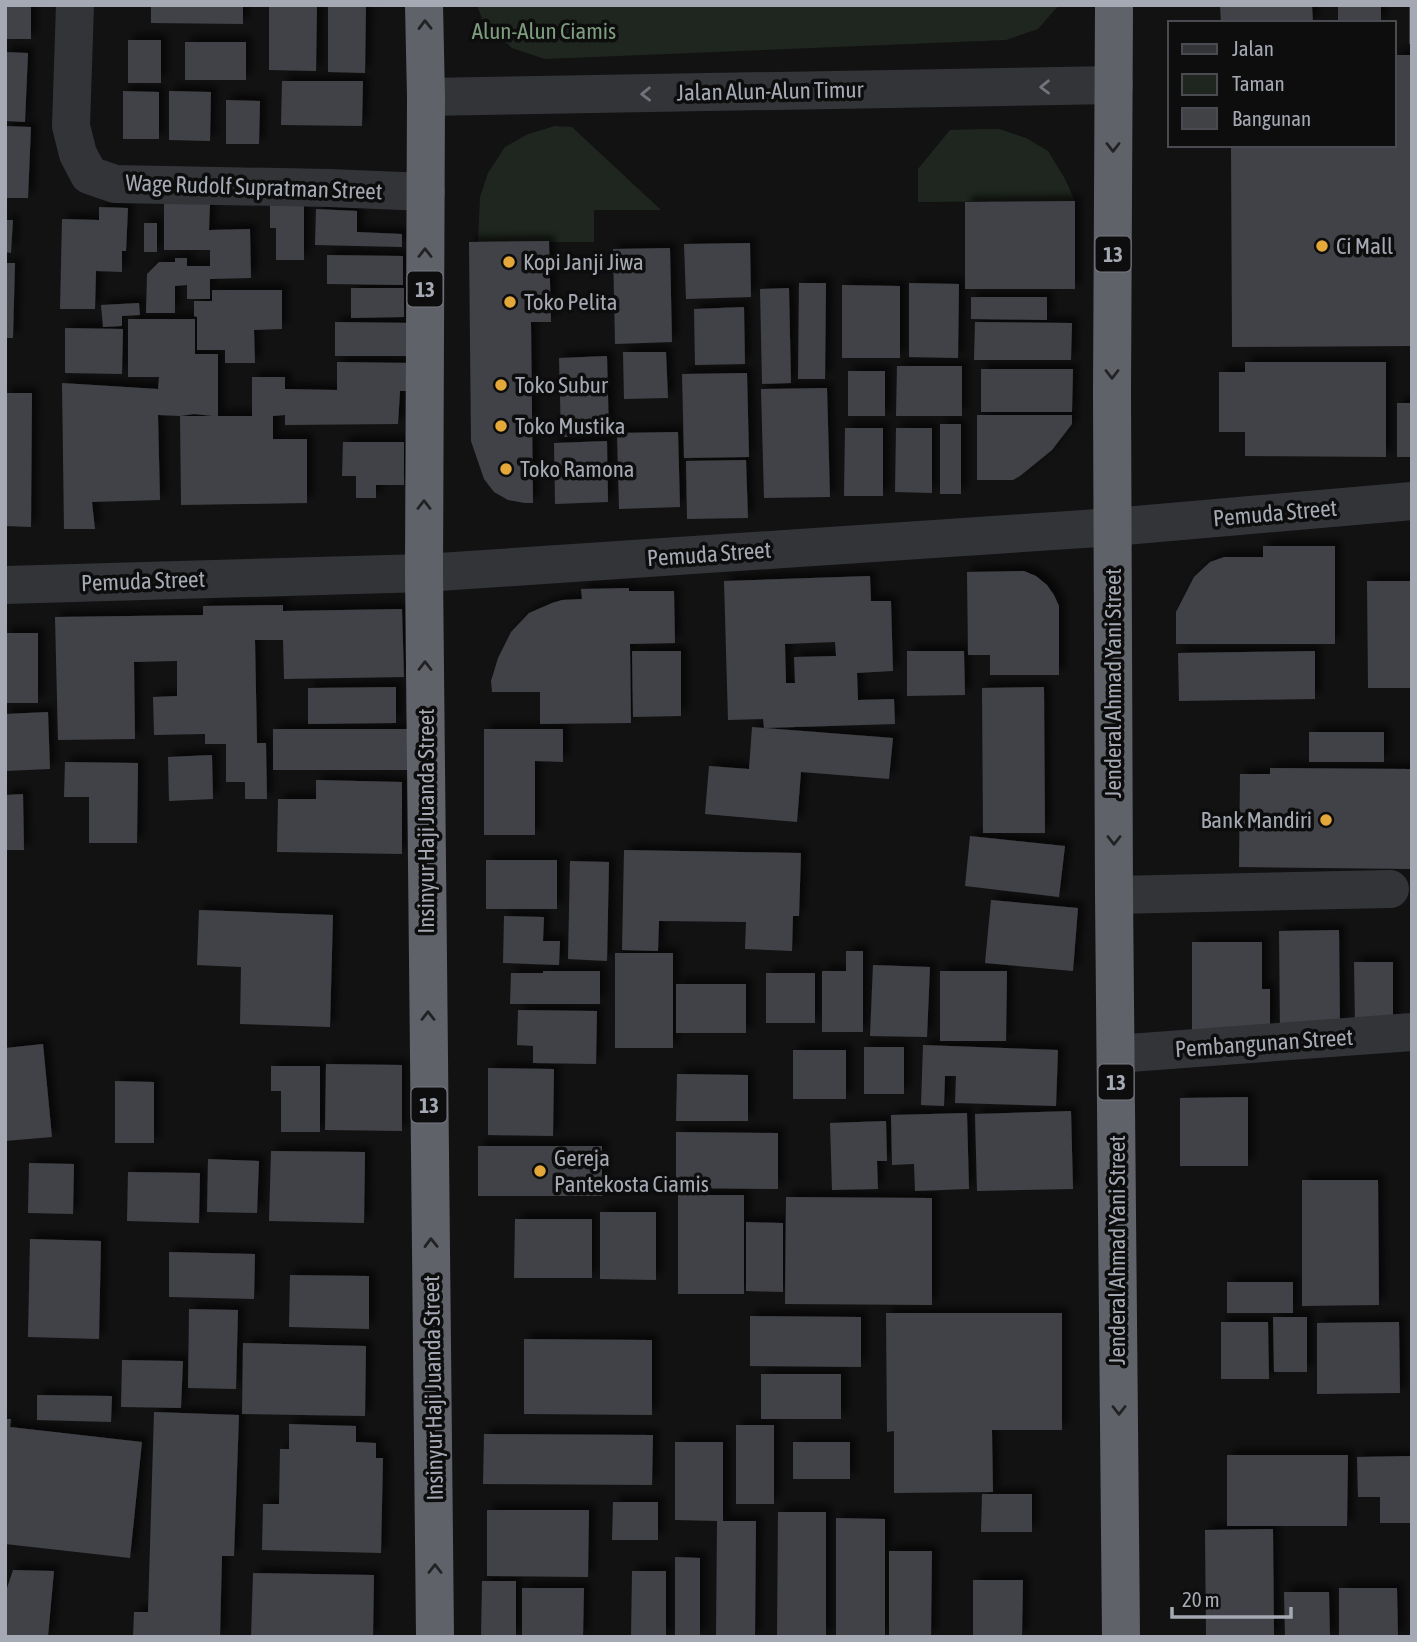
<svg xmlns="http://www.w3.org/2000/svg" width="1417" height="1642" viewBox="0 0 1417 1642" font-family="'Asap Condensed',sans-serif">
<defs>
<filter id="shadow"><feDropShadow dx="6" dy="-6" stdDeviation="3.5" flood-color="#0009"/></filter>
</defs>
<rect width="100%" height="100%" fill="#121213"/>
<g fill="#1f261f">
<polygon points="477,5 1059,5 1038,29 1006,40 545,59 512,48 483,21"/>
<polygon points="555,126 572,127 661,210 594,210 594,242 478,242 480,197 488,173 505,147 528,134"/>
<polygon points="983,129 999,129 1026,138 1048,151 1065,179 1075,201 918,202 918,169 950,130"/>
</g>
<g fill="#414246" fill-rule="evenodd" filter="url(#shadow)">
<rect x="5" y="5" width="26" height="34"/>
<polygon points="151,5 243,5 243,24 151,23"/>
<polygon points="269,5 317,5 316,71 269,70"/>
<polygon points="328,5 366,5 365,73 328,72"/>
<polygon points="1220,5 1312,5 1313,23 1221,23"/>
<rect x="1338" y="5" width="43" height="18"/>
<rect x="1409" y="5" width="3" height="39"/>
<rect x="128" y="40" width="33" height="43"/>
<rect x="185" y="42" width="61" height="38"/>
<polygon points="5,52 28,53 25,122 5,121"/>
<polygon points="1394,55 1412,55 1412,346 1232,347 1231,145 1394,145"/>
<polygon points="282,81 363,81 362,126 281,125"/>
<polygon points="123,91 159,92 159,139 123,139"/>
<polygon points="169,91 211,92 210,141 169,140"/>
<polygon points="226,100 260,101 259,144 226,144"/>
<polygon points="5,126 31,127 28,198 5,198"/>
<polygon points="1075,201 1075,289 965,289 965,202"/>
<polygon points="270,202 304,202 304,260 276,260 276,228 270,228"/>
<polygon points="164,204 210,204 209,230 250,229 251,278 210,279 210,299 187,299 187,285 175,286 175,313 146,313 147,274 159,262 175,262 175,258 187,258 187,266 210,266 210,250 164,250"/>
<polygon points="99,207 128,208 126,251 122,251 122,272 96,271 95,309 60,309 62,219 99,220"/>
<polygon points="316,209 357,211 357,232 402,234 402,247 315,245"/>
<polygon points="5,220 13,220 11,253 5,252"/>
<rect x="144" y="223" width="13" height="29"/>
<polygon points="549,241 551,322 531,322 533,503 525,503 508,500 494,492 484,479 471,441 469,242"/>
<polygon points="750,243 751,297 686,299 684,244"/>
<polygon points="670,248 672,342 615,344 613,249"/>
<polygon points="327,255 403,256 403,285 327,284"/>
<polygon points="5,263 15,263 13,338 5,338"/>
<polygon points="799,283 826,283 825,379 798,379"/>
<polygon points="909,283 959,284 958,358 909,357"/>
<polygon points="842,285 900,286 900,358 842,358"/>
<polygon points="351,288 404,288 404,317 351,318"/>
<polygon points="789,288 791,383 762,384 760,289"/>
<polygon points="212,290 282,290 282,329 254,330 255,363 225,363 225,350 197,350 197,317 194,316 194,301 212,301"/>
<polygon points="971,297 1047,297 1047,320 971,319"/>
<polygon points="139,303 140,315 122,316 122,326 103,327 101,305"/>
<polygon points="744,307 745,364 695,365 694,309"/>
<polygon points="128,319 195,319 195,354 218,354 218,416 252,416 252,377 285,377 285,389 337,390 337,362 414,363 414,391 400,391 398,424 285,425 285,415 273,416 273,439 307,439 307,503 181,505 180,416 213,416 194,414 180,416 158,415 160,500 92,502 95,529 64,529 62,383 158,389 159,377 128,377"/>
<polygon points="335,322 416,323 416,356 335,356"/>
<polygon points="975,322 1072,323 1071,360 974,360"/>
<polygon points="65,328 123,329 122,374 65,373"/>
<polygon points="623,352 666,352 668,398 624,399"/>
<polygon points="607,356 609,435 561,437 559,358"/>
<polygon points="1245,362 1386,362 1386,457 1245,456 1245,432 1219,432 1219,372 1245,372"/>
<polygon points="897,366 962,366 962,416 896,416"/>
<polygon points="981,369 1073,369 1072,412 981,412"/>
<rect x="848" y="371" width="37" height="45"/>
<polygon points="747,373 749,457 684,458 682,374"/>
<polygon points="827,388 830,497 764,498 761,389"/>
<polygon points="5,393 32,393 31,527 5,526"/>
<rect x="1397" y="403" width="15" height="54"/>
<polygon points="977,415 1072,415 1072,424 1052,450 1020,476 1013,480 977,480"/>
<rect x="940" y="424" width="21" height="70"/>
<polygon points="845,428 883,428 883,496 844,496"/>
<polygon points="896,428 932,428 932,493 895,492"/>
<polygon points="678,432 680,507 619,509 617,433"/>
<polygon points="607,441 608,502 555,504 554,443"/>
<polygon points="343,442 404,442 404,485 376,485 376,498 356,498 356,476 342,476"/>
<polygon points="746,460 748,518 687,519 686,461"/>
<polygon points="1263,546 1335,546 1335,644 1176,644 1176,612 1194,577 1210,562 1224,557 1263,557"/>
<polygon points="1024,571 1036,576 1047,585 1054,595 1059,606 1059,675 990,675 990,655 968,655 967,572"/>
<path d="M870,576l1,25h20l2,70 -36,2 1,27 36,-1 1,25 -131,4 -1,-9 -35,1 -4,-139zM835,642l1,14 -42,1 1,26h-9l-1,-39z"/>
<polygon points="1367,581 1412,581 1412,688 1368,688"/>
<polygon points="629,588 629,591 674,591 675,643 630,644 631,723 540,724 540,692 492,692 491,681 498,658 511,632 529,613 552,603 562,600 582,599 581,589"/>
<polygon points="283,605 283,611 402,609 404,677 284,679 283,640 255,640 257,743 266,743 267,799 245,799 245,782 226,782 226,744 205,744 205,734 154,735 153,697 177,696 177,661 134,662 135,739 58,740 55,617 203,615 203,606"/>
<rect x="5" y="633" width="33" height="70"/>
<polygon points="632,651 681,651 681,716 633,717"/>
<polygon points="907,651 964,651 965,695 907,696"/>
<polygon points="1315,651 1315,699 1179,701 1178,653"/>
<polygon points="396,687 396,723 308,724 308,688"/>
<polygon points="1044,687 1045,833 983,833 982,688"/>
<polygon points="48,712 50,769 5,771 5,714"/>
<polygon points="752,727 893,738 889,779 801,772 797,822 705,814 709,766 749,769"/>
<rect x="273" y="729" width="135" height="41"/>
<polygon points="484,729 563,729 563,762 535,761 535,835 484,835"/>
<rect x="1309" y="732" width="75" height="30"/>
<polygon points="212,755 213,799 169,801 168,757"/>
<polygon points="65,762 138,763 137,843 89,843 89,797 64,797"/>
<polygon points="1270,768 1412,769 1412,869 1239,867 1240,774 1270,774"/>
<polygon points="316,780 402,782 402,854 277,852 278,799 316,799"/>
<polygon points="23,794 24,850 5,850 5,795"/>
<polygon points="970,836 1065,846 1059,897 965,886"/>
<polygon points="624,850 801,853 799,916 793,916 792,951 745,949 746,922 659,921 658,951 622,950"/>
<rect x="486" y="860" width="71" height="49"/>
<polygon points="570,861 609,862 607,961 568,959"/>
<polygon points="991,900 1078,908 1073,971 985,963"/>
<polygon points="199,910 333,915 330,1027 240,1024 241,967 197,965"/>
<polygon points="504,916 544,917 543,941 560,941 559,965 503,963"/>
<polygon points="1339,930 1340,1029 1280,1029 1279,931"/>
<polygon points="1192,942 1262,942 1262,989 1270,989 1270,1029 1192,1030"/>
<polygon points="846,951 863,951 863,1032 822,1032 822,971 846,971"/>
<rect x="615" y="953" width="58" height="95"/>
<polygon points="1354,962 1393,962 1393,1025 1355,1025"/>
<polygon points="873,965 930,967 927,1037 870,1036"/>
<polygon points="543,971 600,971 600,1004 510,1004 511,973 543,973"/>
<polygon points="940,971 1007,971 1006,1041 940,1041"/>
<rect x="766" y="973" width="49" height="50"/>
<rect x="676" y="984" width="70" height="49"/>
<polygon points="518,1010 597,1011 596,1064 533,1063 533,1046 517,1045"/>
<polygon points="43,1044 52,1137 5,1141 5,1048"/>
<polygon points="923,1045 1058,1050 1056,1106 955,1103 956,1076 945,1076 944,1106 921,1105"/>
<rect x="864" y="1047" width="40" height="47"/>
<rect x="793" y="1050" width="53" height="49"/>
<polygon points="326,1064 402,1065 402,1131 325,1130"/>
<polygon points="271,1066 320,1066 320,1132 281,1132 281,1091 271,1091"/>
<polygon points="488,1068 554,1069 553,1136 488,1135"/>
<polygon points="677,1074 748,1075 748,1121 676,1121"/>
<polygon points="115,1081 154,1082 154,1143 115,1143"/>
<polygon points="1248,1097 1248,1166 1180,1166 1180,1098"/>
<polygon points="1071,1111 1073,1189 977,1191 975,1114"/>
<polygon points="967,1113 969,1189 915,1191 914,1164 892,1165 891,1115"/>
<polygon points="886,1121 887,1161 877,1161 878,1189 832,1190 830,1123"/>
<polygon points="676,1132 778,1133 778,1189 676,1188"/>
<rect x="478" y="1146" width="124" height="50"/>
<polygon points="271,1151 365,1152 364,1223 269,1221"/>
<polygon points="208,1159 259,1161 257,1213 207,1212"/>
<polygon points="29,1163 74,1164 73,1214 28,1213"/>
<polygon points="128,1172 200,1173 199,1223 127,1221"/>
<polygon points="1302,1180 1378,1180 1379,1305 1302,1306"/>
<rect x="678" y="1195" width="66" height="99"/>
<polygon points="786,1197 932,1198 932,1305 785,1304"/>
<polygon points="600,1212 656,1212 656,1280 600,1279"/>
<polygon points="515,1219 592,1219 592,1278 514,1278"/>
<polygon points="746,1222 783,1223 783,1292 746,1291"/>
<polygon points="30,1239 101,1241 99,1339 28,1337"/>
<polygon points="169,1252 255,1254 254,1299 169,1297"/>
<polygon points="290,1275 369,1276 369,1329 289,1327"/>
<rect x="1227" y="1282" width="66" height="31"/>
<polygon points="189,1309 238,1310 236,1389 188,1388"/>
<polygon points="886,1313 1062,1313 1062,1430 992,1430 993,1492 894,1493 894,1431 887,1432"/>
<polygon points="750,1316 861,1317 861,1367 750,1366"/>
<polygon points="1273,1317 1307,1317 1307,1372 1274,1372"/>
<polygon points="1221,1322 1268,1322 1269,1379 1221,1379"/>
<polygon points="1399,1322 1400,1393 1317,1394 1317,1323"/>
<polygon points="524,1339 652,1340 652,1415 524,1414"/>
<polygon points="243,1343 366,1346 365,1416 242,1414"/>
<polygon points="122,1360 183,1361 181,1408 121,1407"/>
<rect x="761" y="1374" width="80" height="45"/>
<polygon points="37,1395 112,1396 111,1422 37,1420"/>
<polygon points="154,1412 239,1415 234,1556 222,1556 220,1637 133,1637 134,1612 148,1612"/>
<polygon points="5,1419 11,1419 10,1427 142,1442 130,1558 5,1544"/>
<polygon points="289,1424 356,1426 356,1442 376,1443 376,1458 383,1458 381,1553 262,1550 263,1504 279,1504 280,1449 289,1449"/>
<rect x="736" y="1425" width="38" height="79"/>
<polygon points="484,1434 653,1435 652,1485 483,1484"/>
<polygon points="675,1442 723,1442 723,1521 756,1521 755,1637 716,1637 717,1521 675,1520"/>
<rect x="793" y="1442" width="57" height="37"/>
<polygon points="1227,1455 1348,1455 1347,1526 1227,1526"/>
<polygon points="1412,1456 1412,1523 1380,1523 1380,1497 1358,1497 1357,1457"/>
<polygon points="982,1494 1032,1494 1032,1532 981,1532"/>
<polygon points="613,1502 658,1502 658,1540 612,1540"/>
<polygon points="487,1510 589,1510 588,1577 487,1576"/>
<polygon points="778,1512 826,1512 826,1637 777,1637"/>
<polygon points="836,1518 885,1519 885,1637 836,1637"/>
<polygon points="1273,1529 1274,1637 1206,1637 1205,1530"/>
<polygon points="889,1551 932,1551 931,1637 889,1637"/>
<polygon points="675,1557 700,1558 700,1637 675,1637"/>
<polygon points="13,1570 54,1571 48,1637 5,1637 5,1594"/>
<polygon points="632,1571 666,1571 666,1637 631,1637"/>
<polygon points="253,1573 374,1575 373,1637 251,1637"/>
<polygon points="973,1580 1023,1580 1022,1637 973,1637"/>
<polygon points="482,1581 516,1581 516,1637 481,1637"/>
<polygon points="522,1588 584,1588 583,1637 522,1637"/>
<polygon points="1339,1588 1397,1588 1398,1637 1339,1637"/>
<polygon points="1284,1592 1329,1592 1330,1637 1285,1637"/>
</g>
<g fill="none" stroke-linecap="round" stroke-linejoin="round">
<g stroke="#333438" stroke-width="38">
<polyline points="75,5 71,126 78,154 89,175 115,184 329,188 426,192"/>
<polyline points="426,97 1114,85"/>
<polyline points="5,585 424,573 1113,527 1412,501"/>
<polyline points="1114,895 1390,889"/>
<polyline points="1116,1054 1412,1032"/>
</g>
<g stroke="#606269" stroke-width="38">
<polyline points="424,5 426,97 424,573 435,1637"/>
<polyline points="1114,5 1112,392 1114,895 1121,1637"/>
</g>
</g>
<defs><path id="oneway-chevron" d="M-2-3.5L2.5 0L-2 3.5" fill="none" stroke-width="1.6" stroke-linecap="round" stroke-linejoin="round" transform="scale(1.75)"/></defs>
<g stroke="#222225">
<use href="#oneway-chevron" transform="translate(425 25) rotate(-91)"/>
<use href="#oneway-chevron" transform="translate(1113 147) rotate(90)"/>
<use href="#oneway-chevron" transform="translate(425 253) rotate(-90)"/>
<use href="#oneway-chevron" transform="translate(1112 374) rotate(90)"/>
<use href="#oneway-chevron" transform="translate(424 505) rotate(-90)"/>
<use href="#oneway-chevron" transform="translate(425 666) rotate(-90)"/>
<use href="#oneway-chevron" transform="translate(1114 840) rotate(90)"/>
<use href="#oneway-chevron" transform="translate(428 1016) rotate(-90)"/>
<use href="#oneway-chevron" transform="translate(431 1243) rotate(-91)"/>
<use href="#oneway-chevron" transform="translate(1119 1410) rotate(90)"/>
<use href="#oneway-chevron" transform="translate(435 1569) rotate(-90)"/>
</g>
<g stroke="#71747c">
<use href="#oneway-chevron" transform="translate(1045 87) rotate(179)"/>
<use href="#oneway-chevron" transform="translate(646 94) rotate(179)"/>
</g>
<g fill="#e3a73a" stroke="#0d0d0e" stroke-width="2.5">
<circle cx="1322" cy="246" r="7"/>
<circle cx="509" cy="262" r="7"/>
<circle cx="510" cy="302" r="7"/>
<circle cx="501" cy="385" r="7"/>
<circle cx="501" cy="426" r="7"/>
<circle cx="506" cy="469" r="7"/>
<circle cx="1326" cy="820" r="7"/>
<circle cx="540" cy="1171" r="7"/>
</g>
<g text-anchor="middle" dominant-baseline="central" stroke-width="7" stroke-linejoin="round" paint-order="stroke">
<g fill="#0d0d0e" stroke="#777a82" stroke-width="2">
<rect x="1095.5" y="236.5" width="35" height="35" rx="5"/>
<rect x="407.5" y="271.5" width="35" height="35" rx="5"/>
<rect x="1098.5" y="1064.5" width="35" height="35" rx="5"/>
<rect x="411.5" y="1087.5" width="35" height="35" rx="5"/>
</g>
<g font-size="21" font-weight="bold" fill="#a4a9b3">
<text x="1113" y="254">13</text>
<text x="425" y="289">13</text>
<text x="1116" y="1082">13</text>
<text x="429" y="1105">13</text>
</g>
<g font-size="23" fill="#7d9d7e" stroke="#0d0d0e">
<text x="544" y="31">Alun-Alun Ciamis</text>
</g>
<g font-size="23" fill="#a4a9b3" stroke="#0d0d0e">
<text transform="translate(770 91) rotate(-1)">Jalan Alun-Alun Timur</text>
<text transform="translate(254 187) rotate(2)">Wage Rudolf Supratman Street</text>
<text transform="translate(1275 513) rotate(-5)">Pemuda Street</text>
<text transform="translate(709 554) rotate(-4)">Pemuda Street</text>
<text transform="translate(143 581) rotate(-2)">Pemuda Street</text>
<text transform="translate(1113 683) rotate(-90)">Jenderal Ahmad Yani Street</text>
<text transform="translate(426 821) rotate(-90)">Insinyur Haji Juanda Street</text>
<text transform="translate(1264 1043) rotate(-4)">Pembangunan Street</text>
<text transform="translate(1117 1250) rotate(-90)">Jenderal Ahmad Yani Street</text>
<text transform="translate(433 1388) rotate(-91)">Insinyur Haji Juanda Street</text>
</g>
<g font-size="23" fill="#a4a9b3" stroke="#0d0d0e" text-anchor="start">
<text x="1336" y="246">Ci Mall</text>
<text x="523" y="262">Kopi Janji Jiwa</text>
<text x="524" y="302">Toko Pelita</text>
<text x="515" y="385">Toko Subur</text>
<text x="515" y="426">Toko Mustika</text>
<text x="520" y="469">Toko Ramona</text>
<text x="1312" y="820" text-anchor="end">Bank Mandiri</text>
<text x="554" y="1158">Gereja<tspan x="554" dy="26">Pantekosta Ciamis</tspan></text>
</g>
</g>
<rect width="1417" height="1642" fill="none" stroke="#a4a9b3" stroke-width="14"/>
<rect x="1168" y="21" width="228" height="126" fill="#0d0d0e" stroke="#494b50" stroke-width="2"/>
<rect x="1182" y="44" width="35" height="10" fill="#333438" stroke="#494b50" stroke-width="2"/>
<text x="1232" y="56" font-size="21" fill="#a4a9b3">Jalan</text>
<rect x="1182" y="74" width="35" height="21" fill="#1f261f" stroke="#494b50" stroke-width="2"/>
<text x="1232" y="91" font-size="21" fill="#a4a9b3">Taman</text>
<rect x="1182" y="108" width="35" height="21" fill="#414246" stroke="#494b50" stroke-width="2"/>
<text x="1232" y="126" font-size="21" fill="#a4a9b3">Bangunan</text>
<path d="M1172 1607v10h119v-10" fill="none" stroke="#a4a9b3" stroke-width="3.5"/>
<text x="1182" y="1607" font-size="21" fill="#a4a9b3" stroke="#0d0d0e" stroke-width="5" paint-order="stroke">20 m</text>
</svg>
